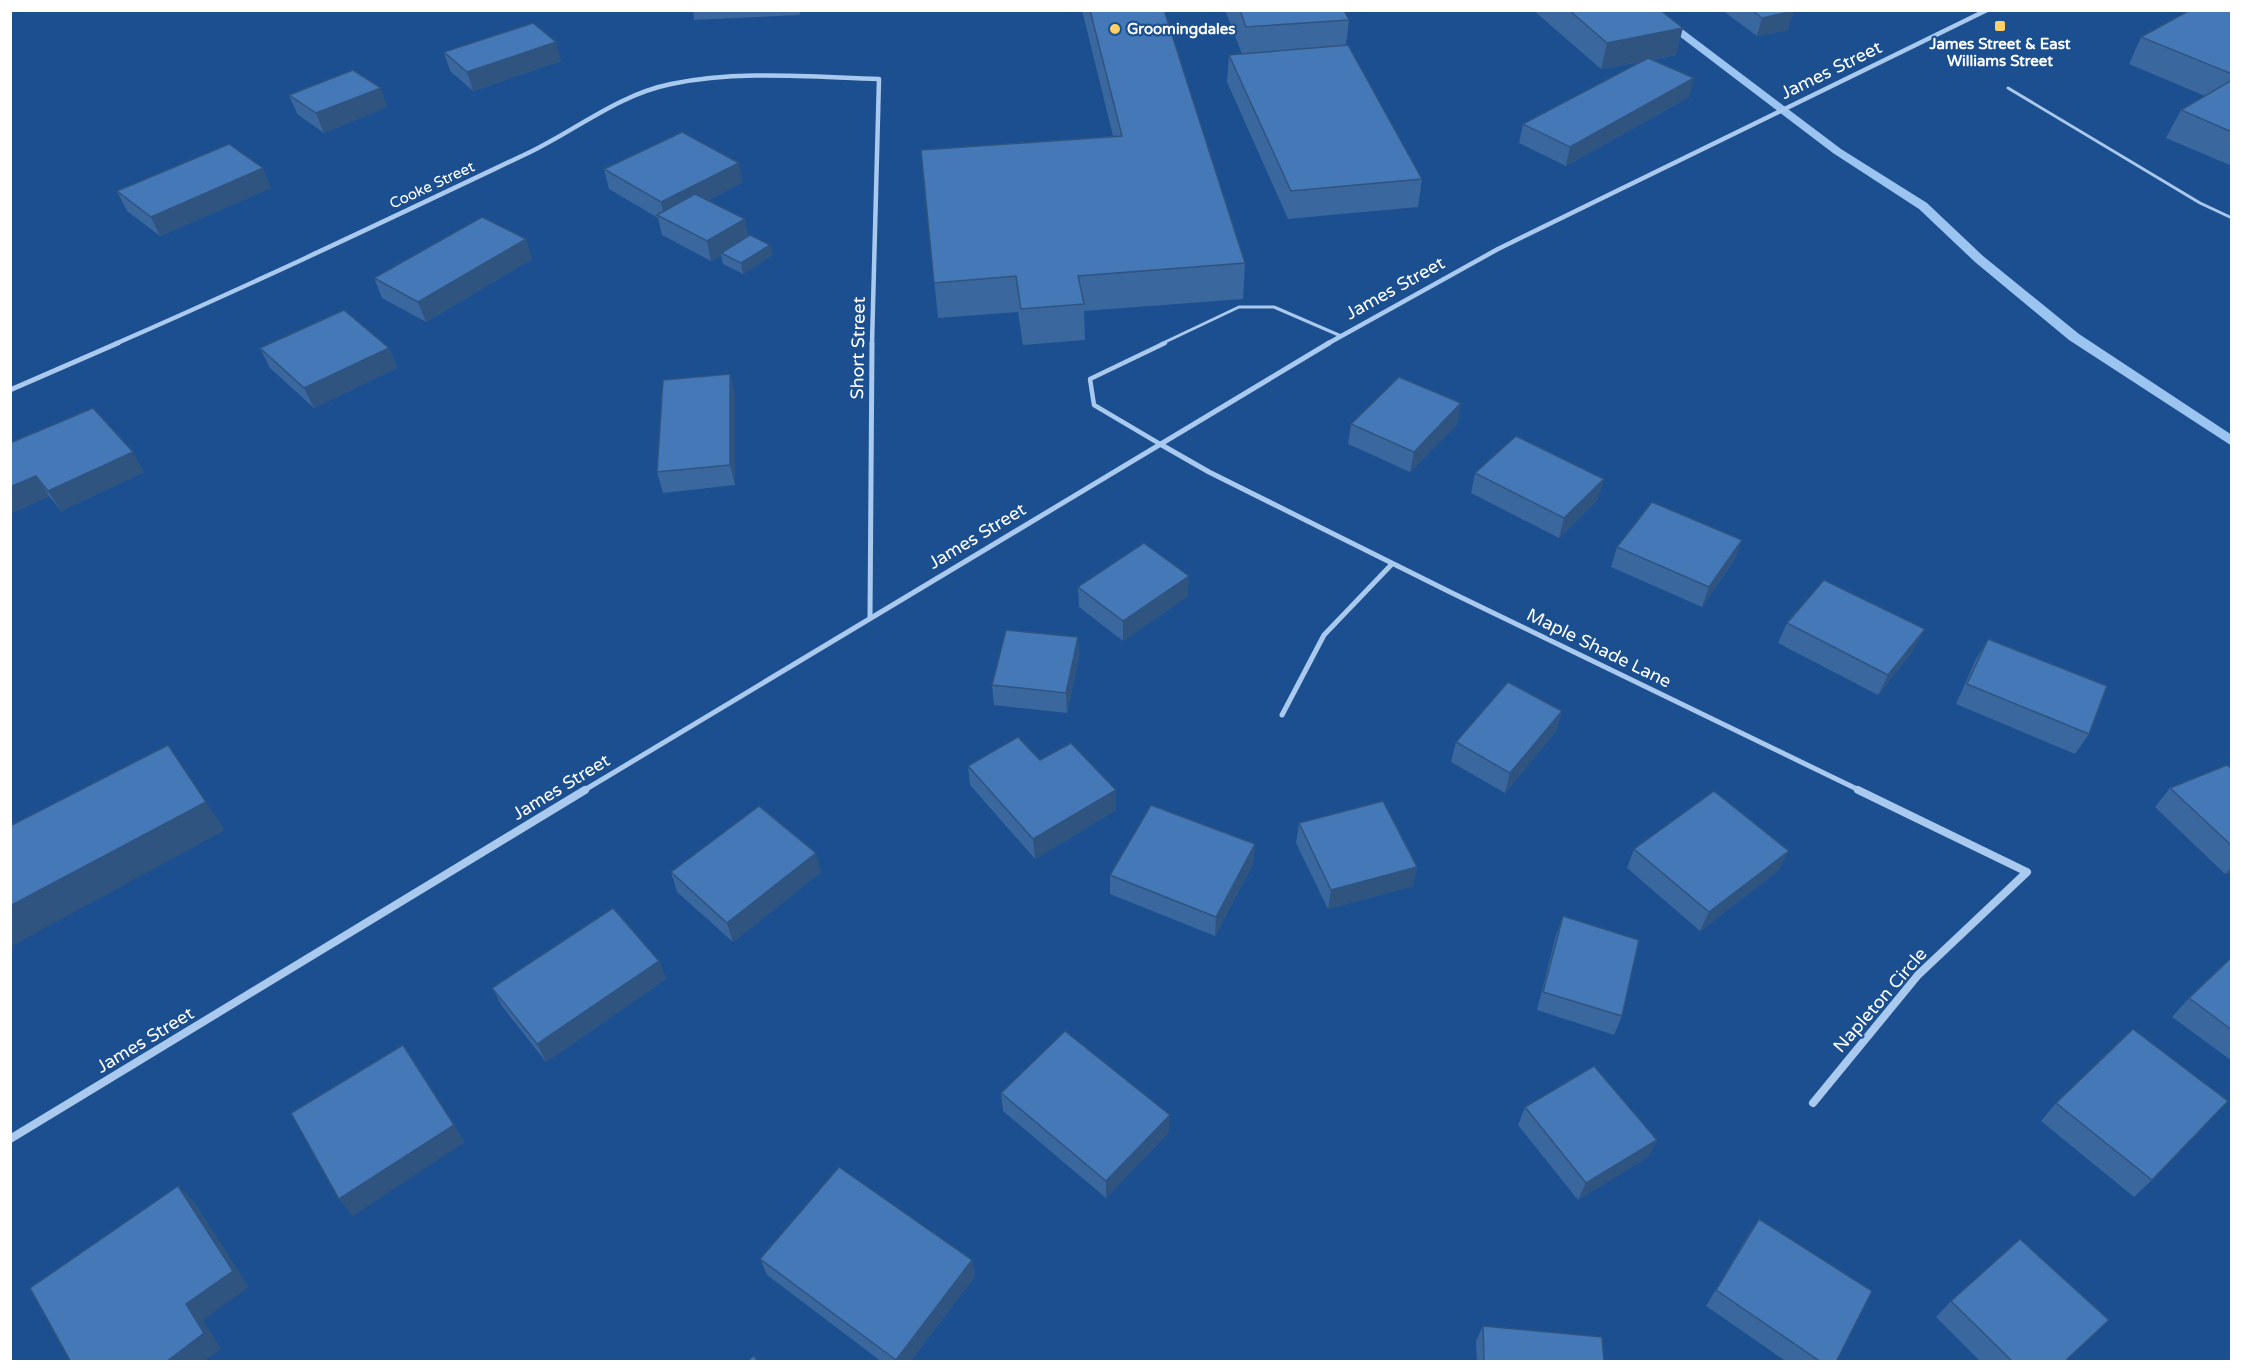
<svg xmlns="http://www.w3.org/2000/svg" width="2242" height="1372" viewBox="0 0 2242 1372" font-family="'Varela Round',sans-serif">
<rect width="100%" height="100%" fill="#1b4f8f"/>
<g fill="none" stroke-linecap="round" stroke-linejoin="round">
<polygon fill="#9cc4f0" fill-rule="evenodd" points="1645,10 1657,10 1841,149 1927,203 1983,256 2079,334 2232,435 2232,446 2069,340 1975,262 1919,209 1833,153"/>
<g stroke="#a9c9ee" stroke-width="3">
<polyline points="2008,88 2200,203 2232,218"/>
<polyline points="1161,344 1239,307 1274,307 1341,336"/>
</g>
<polyline stroke="#a9c9ee" stroke-width="4.5" points="1160,444 1094,405 1090,379 1165,343"/>
<g stroke="#a9c9ee" stroke-width="4.5">
<path d="M115,344c138,-60 274,-125 411,-190 49,-23 91,-59 145,-70 68,-14 139,-7 208,-5l-7,265"/>
<polyline points="1327,344 1498,249 1987,10"/>
</g>
<g stroke="#a9c9ee" stroke-width="5">
<polyline points="10,390 118,343"/>
<polyline points="1160,444 1209,472 1450,592 1861,791"/>
<polyline points="870,617 872,343"/>
<polyline points="1282,715 1324,635 1392,564"/>
<polyline points="583,791 1329,343"/>
</g>
<g stroke="#a9c9ee" stroke-width="8">
<polyline points="1813,1103 1918,975 2027,872 1858,790"/>
<polyline points="10,1139 585,790"/>
</g>
</g>
<g fill="#3a679d">
<polygon points="693,10 800,10 800,15 694,20"/>
<polygon points="1082,10 1164,10 1245,263 1243,299 1084,311 1085,340 1023,345 1018,312 938,318 921,150 1113,136"/>
<polygon points="1225,10 1344,10 1349,20 1346,45 1422,179 1418,207 1288,219 1227,82 1229,55 1242,54"/>
<polygon points="1533,10 1660,10 1676,55 1652,60 1689,97 1566,166 1519,143 1523,124 1640,62 1601,69"/>
<polygon points="1722,10 1793,10 1788,30 1757,36"/>
<polygon points="2232,10 2232,166 2166,138 2181,110 2205,96 2129,64 2141,37"/>
<polygon points="444,52 561,61 473,91 450,71"/>
<polygon points="289,95 387,107 324,133 297,114"/>
<polygon points="604,169 743,182 707,201 745,219 748,237 770,245 772,255 743,274 723,264 721,255 711,261 662,235 658,218 609,189"/>
<polygon points="271,188 160,236 127,211 117,191"/>
<polygon points="532,259 426,322 382,298 374,278"/>
<polygon points="260,348 389,348 397,368 314,408 270,368"/>
<polygon points="735,394 735,485 663,493 657,472"/>
<polygon points="93,408 144,472 61,511 49,496 10,514"/>
<polygon points="1351,424 1457,424 1410,472 1348,444"/>
<polygon points="1475,473 1598,499 1559,538 1471,493"/>
<polygon points="1742,540 1734,560 1702,607 1611,567 1617,547"/>
<polygon points="1078,587 1188,596 1123,641 1079,607"/>
<polygon points="1787,623 1914,649 1878,695 1778,643"/>
<polygon points="1078,637 1079,657 1067,713 994,705 992,685"/>
<polygon points="1988,639 2089,734 2075,754 1956,704 1976,659"/>
<polygon points="1562,711 1556,731 1505,793 1451,762 1456,742"/>
<polygon points="1040,760 1116,790 1116,810 1035,859 970,785 968,766"/>
<polygon points="2232,769 2232,872 2225,874 2155,807 2170,788"/>
<polygon points="1299,823 1417,867 1413,886 1328,909 1296,843"/>
<polygon points="1255,844 1253,864 1215,936 1110,894 1110,875"/>
<polygon points="1634,849 1779,870 1700,931 1627,868"/>
<polygon points="671,872 821,872 733,942 677,892"/>
<polygon points="1563,916 1622,1016 1614,1035 1537,1010 1556,935"/>
<polygon points="2232,957 2232,1061 2172,1017 2189,998"/>
<polygon points="659,961 666,979 546,1062 502,1006 492,988"/>
<polygon points="1001,1093 1169,1132 1106,1198 1003,1111"/>
<polygon points="2056,1103 2152,1180 2134,1197 2041,1121"/>
<polygon points="1525,1107 1657,1140 1648,1157 1578,1200 1518,1125"/>
<polygon points="1759,1219 1836,1362 1787,1362 1706,1306 1748,1235"/>
<polygon points="760,1259 972,1260 975,1276 910,1362 882,1362 767,1275"/>
<polygon points="1951,1301 2064,1362 1981,1362 1936,1317"/>
<polygon points="1483,1326 1604,1362 1477,1362 1476,1341"/>
</g>
<g fill="#305480">
<polygon points="1794,11 1788,30 1757,36 1762,18"/>
<polygon points="1683,28 1676,55 1601,69 1607,43"/>
<polygon points="556,42 561,61 473,91 467,72"/>
<polygon points="1694,78 1689,97 1566,166 1570,147"/>
<polygon points="381,88 387,107 324,133 316,113"/>
<polygon points="739,163 743,182 668,221 665,219 661,202"/>
<polygon points="263,168 271,188 160,236 151,217"/>
<polygon points="745,219 749,239 721,253 721,255 711,261 707,241"/>
<polygon points="526,239 532,259 426,322 418,302"/>
<polygon points="770,245 772,255 743,274 741,263"/>
<polygon points="389,348 397,368 314,408 304,388"/>
<polygon points="730,374 735,394 735,485 730,465"/>
<polygon points="1461,403 1457,424 1410,472 1414,452"/>
<polygon points="133,452 144,472 61,511 48,491"/>
<polygon points="36,476 49,496 10,514 10,487"/>
<polygon points="1604,479 1598,499 1559,538 1564,518"/>
<polygon points="1742,540 1734,560 1702,607 1709,587"/>
<polygon points="1189,576 1188,596 1123,641 1123,621"/>
<polygon points="1925,629 1914,649 1878,695 1888,675"/>
<polygon points="1078,637 1079,657 1067,713 1066,693"/>
<polygon points="1562,711 1556,731 1505,793 1510,773"/>
<polygon points="1116,790 1116,810 1035,859 1033,839"/>
<polygon points="206,802 225,830 10,947 10,906"/>
<polygon points="1255,844 1253,864 1215,936 1216,917"/>
<polygon points="1789,851 1779,870 1700,931 1709,912"/>
<polygon points="816,853 821,872 733,942 727,923"/>
<polygon points="1417,867 1413,886 1328,909 1331,890"/>
<polygon points="2232,867 2232,872 2225,874"/>
<polygon points="659,961 666,979 546,1062 537,1044"/>
<polygon points="1170,1115 1169,1132 1106,1198 1106,1181"/>
<polygon points="454,1125 465,1142 353,1216 339,1199"/>
<polygon points="1657,1140 1648,1157 1578,1200 1586,1183"/>
<polygon points="178,1186 195,1203 249,1287 203,1320 221,1349 203,1362 166,1362 186,1304"/>
<polygon points="972,1260 975,1276 910,1362 896,1362 896,1360"/>
</g>
<g fill="#4478b7" stroke="#305480" stroke-width="1.5">
<polygon points="1090,10 1164,10 1245,263 1078,276 1084,304 1021,309 1016,276 934,283 921,150 1122,136"/>
<polygon points="1240,10 1344,10 1349,20 1246,27"/>
<polygon points="1569,10 1660,10 1683,28 1607,43"/>
<polygon points="1752,10 1793,10 1794,11 1762,18"/>
<polygon points="2190,10 2232,10 2232,74 2141,37"/>
<polygon points="533,23 556,42 467,72 444,52"/>
<polygon points="1348,45 1422,179 1291,191 1229,55"/>
<polygon points="1648,58 1694,78 1570,147 1523,124"/>
<polygon points="353,70 381,88 316,113 289,95"/>
<polygon points="2232,80 2232,132 2181,110"/>
<polygon points="682,132 739,163 661,202 604,169"/>
<polygon points="229,144 263,168 151,217 117,191"/>
<polygon points="695,194 745,219 707,241 657,215"/>
<polygon points="482,217 526,239 418,302 374,278"/>
<polygon points="750,235 770,245 741,263 721,253"/>
<polygon points="344,310 389,348 304,388 260,348"/>
<polygon points="730,374 730,465 657,472 663,380"/>
<polygon points="1399,377 1461,403 1414,452 1351,424"/>
<polygon points="93,408 133,452 48,491 36,476 10,487 10,443"/>
<polygon points="1516,436 1604,479 1564,518 1475,473"/>
<polygon points="1652,502 1742,540 1709,587 1617,547"/>
<polygon points="1144,543 1189,576 1123,621 1078,587"/>
<polygon points="1824,580 1925,629 1888,675 1787,623"/>
<polygon points="1006,630 1078,637 1066,693 992,685"/>
<polygon points="1988,639 2107,686 2089,734 1967,684"/>
<polygon points="1508,682 1562,711 1510,773 1456,742"/>
<polygon points="1018,737 1040,760 1071,743 1116,790 1033,839 968,766"/>
<polygon points="168,745 206,802 10,906 10,826"/>
<polygon points="2227,765 2232,769 2232,846 2170,788"/>
<polygon points="1714,791 1789,851 1709,912 1634,849"/>
<polygon points="1383,801 1417,867 1331,890 1299,823"/>
<polygon points="1151,805 1255,844 1216,917 1110,875"/>
<polygon points="759,806 816,853 727,923 671,872"/>
<polygon points="613,908 659,961 537,1044 492,988"/>
<polygon points="1563,916 1639,940 1622,1016 1543,992"/>
<polygon points="2232,957 2232,1030 2189,998"/>
<polygon points="2133,1029 2228,1101 2152,1180 2056,1103"/>
<polygon points="1065,1031 1170,1115 1106,1181 1001,1093"/>
<polygon points="403,1045 454,1125 339,1199 291,1113"/>
<polygon points="1594,1066 1657,1140 1586,1183 1525,1107"/>
<polygon points="839,1167 972,1260 896,1360 760,1259"/>
<polygon points="178,1186 233,1271 186,1304 204,1333 166,1362 71,1362 30,1288"/>
<polygon points="1759,1219 1872,1291 1836,1362 1821,1362 1716,1290"/>
<polygon points="2020,1239 2109,1320 2064,1362 2013,1362 1951,1301"/>
<polygon points="1483,1326 1602,1337 1604,1362 1484,1362"/>
<polygon points="754,1356 758,1362 746,1362"/>
</g>
<g fill="#ffd166" stroke="#1b4f8f" stroke-width="2">
<rect x="1994" y="20" width="12" height="12" rx="3"/>
<circle cx="1115" cy="29" r="6"/>
</g>
<g text-anchor="middle" dominant-baseline="central" stroke-width="4.5" stroke-linejoin="round" paint-order="stroke">
<g font-size="15" font-weight="bold" fill="#fff" stroke="#1b4f8f" text-anchor="start">
<text x="1127" y="29">Groomingdales</text>
<text x="2000" y="44" text-anchor="middle">James Street &amp; East<tspan x="2000" dy="17">Williams Street</tspan></text>
</g>
<g font-size="15" fill="#fff" stroke="#1b4f8f">
<text transform="translate(432 185) rotate(-25)">Cooke Street</text>
</g>
<g font-size="18" fill="#fff" stroke="#1b4f8f">
<text transform="translate(1831 70) rotate(-26)">James Street</text>
<text transform="translate(1395 288) rotate(-29)">James Street</text>
<text transform="translate(858 348) rotate(-89)">Short Street</text>
<text transform="translate(977 536) rotate(-31)">James Street</text>
<text transform="translate(1599 648) rotate(26)">Maple Shade Lane</text>
<text transform="translate(561 787) rotate(-31)">James Street</text>
<text transform="translate(1880 1000) rotate(-49)">Napleton Circle</text>
<text transform="translate(145 1040) rotate(-31)">James Street</text>
</g>
</g>
<rect width="2242" height="1372" fill="none" stroke="#ffffff" stroke-width="24"/>
</svg>
